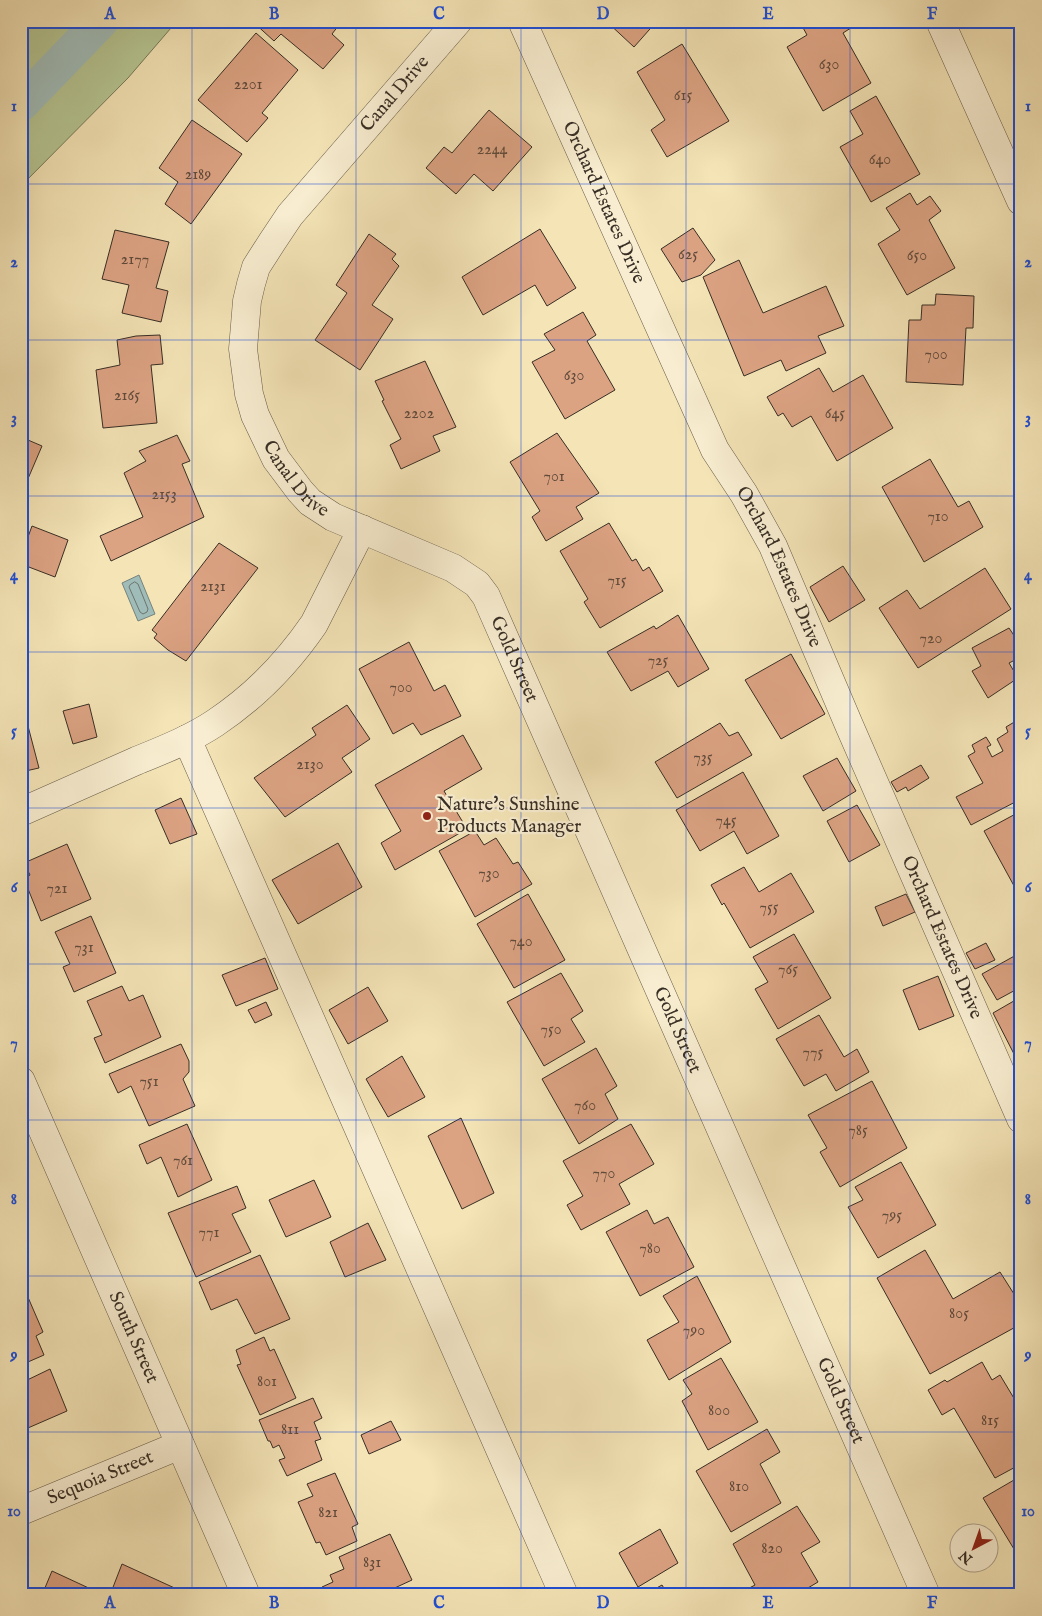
<svg xmlns="http://www.w3.org/2000/svg" width="1042" height="1616" viewBox="0 0 1042 1616" font-family="'IM FELL English',serif">
<rect width="100%" height="100%" fill="#f4e4b6"/>
<filter id="stains"><feTurbulence type="fractalNoise" baseFrequency=".004" numOctaves="4"/><feColorMatrix values="0 0 0 0 .2 0 0 0 0 .09 0 0 0 0 .02 0 0 0 .5 -.17"/></filter>
<radialGradient id="worn" r=".72"><stop offset=".6" stop-color="#630" stop-opacity="0"/><stop offset="1" stop-color="#630" stop-opacity=".3"/></radialGradient>
<polygon fill="#b5c592" stroke="#767a5c" points="21,21 177,21 128,78 21,186"/>
<polygon fill="#a0bcb8" stroke="#76837d" points="139,575 155,614 138,621 122,583"/>
<g fill="none" stroke-linecap="round" stroke-linejoin="round">
<polygon stroke="#6c756e" stroke-width="1" points="135,582 138,584 148,609 147,612 143,614 140,612 129,587 130,585"/>
<polyline stroke="#a0bcb8" stroke-width="35" points="21,104 101,21"/>
</g>
<g fill="#dca383" stroke="#372e25">
<polygon points="252,21 342,21 332,34 344,45 323,69 281,34 274,41"/>
<polygon points="606,21 657,21 634,47"/>
<polygon points="805,21 851,21 854,26 843,33 871,83 823,111 787,47 807,35 801,24"/>
<polygon points="256,33 298,70 262,113 268,118 247,142 198,100"/>
<polygon points="682,44 729,121 667,157 651,130 665,120 637,72"/>
<polygon points="876,96 920,174 871,202 840,147 863,134 850,111"/>
<polygon points="489,110 532,147 493,191 474,174 456,194 426,168 444,147 452,153"/>
<polygon points="192,120 242,154 191,224 165,204 178,182 159,168"/>
<polygon points="910,193 917,205 930,196 941,211 929,220 955,268 907,295 878,244 900,230 886,208"/>
<polygon points="693,228 715,260 701,275 682,282 661,249"/>
<polygon points="540,229 576,288 547,306 535,285 483,315 462,277"/>
<polygon points="115,230 169,242 156,288 168,291 161,322 122,313 129,285 102,279"/>
<polygon points="369,234 396,254 392,259 399,266 372,305 393,319 360,370 315,340 347,293 336,285"/>
<polygon points="739,260 763,313 826,286 844,326 818,336 826,353 786,371 781,360 744,376 703,277"/>
<polygon points="936,294 974,296 973,328 966,328 963,385 906,382 909,320 921,320 922,305 935,305"/>
<polygon points="583,312 596,335 587,341 615,390 565,419 532,362 555,350 544,334"/>
<polygon points="160,335 163,364 151,365 157,423 103,428 96,370 120,365 117,340 136,336"/>
<polygon points="425,361 456,427 433,436 440,451 401,469 390,445 401,439 382,401 384,400 375,381"/>
<polygon points="819,368 833,392 863,375 893,428 837,461 811,416 792,427 783,413 778,416 767,397"/>
<polygon points="557,433 599,493 576,507 583,519 546,541 532,517 540,511 510,462"/>
<polygon points="177,435 190,461 182,464 204,517 111,561 100,536 143,517 124,473 146,461 139,451"/>
<polygon points="21,437 42,446 21,495"/>
<polygon points="930,459 958,507 969,501 983,527 924,562 882,487"/>
<polygon points="609,523 632,561 636,559 643,571 649,567 663,591 600,628 584,602 588,599 560,551"/>
<polygon points="32,526 68,540 55,577 21,564 21,556"/>
<polygon points="219,543 258,568 186,661 168,650 154,638 157,634 152,630"/>
<polygon points="21,564 28,567 21,583"/>
<polygon points="843,566 865,600 829,622 810,587"/>
<polygon points="985,568 1011,609 918,668 879,608 907,590 920,609"/>
<polygon points="678,615 709,669 678,687 668,671 631,691 607,652 654,626 656,629"/>
<polygon points="1009,628 1021,646 1021,657 1009,663 1018,678 988,698 972,671 981,666 972,648"/>
<polygon points="409,642 434,691 445,685 461,716 421,735 413,723 393,734 359,669"/>
<polygon points="791,654 825,714 781,739 745,680"/>
<polygon points="89,704 97,737 73,744 63,711"/>
<polygon points="347,705 370,739 342,758 352,772 285,817 254,778 316,735 312,728"/>
<polygon points="21,707 23,707 39,768 21,772"/>
<polygon points="1021,718 1021,799 971,825 956,797 983,783 968,756 975,752 972,745 986,737 991,745 987,747 992,757 1003,751 997,739 1008,732 1006,727"/>
<polygon points="720,723 729,736 738,732 752,755 677,798 655,762"/>
<polygon points="463,735 482,769 444,791 467,829 395,870 381,843 401,831 375,785"/>
<polygon points="837,758 856,791 823,811 803,776"/>
<polygon points="921,765 929,778 908,791 906,787 897,792 891,782"/>
<polygon points="743,772 779,836 747,854 734,831 700,851 676,810"/>
<polygon points="181,798 197,834 170,844 155,810"/>
<polygon points="857,805 880,845 849,862 827,821"/>
<polygon points="1021,811 1021,894 1019,895 984,831"/>
<polygon points="475,831 484,845 496,838 513,864 518,862 532,884 475,917 439,851"/>
<polygon points="338,843 362,887 298,924 272,880"/>
<polygon points="67,844 91,899 41,921 24,879 30,875 24,863"/>
<polygon points="744,867 759,892 791,873 814,912 750,948 724,903 722,905 711,885"/>
<polygon points="528,894 565,960 514,988 477,924"/>
<polygon points="906,894 915,912 883,926 875,907"/>
<polygon points="91,916 116,973 74,992 63,967 70,964 55,932"/>
<polygon points="794,934 831,998 778,1029 755,989 768,982 753,957"/>
<polygon points="986,943 995,960 975,969 966,953"/>
<polygon points="1018,954 1021,959 1021,987 997,1000 982,974"/>
<polygon points="265,958 278,989 236,1006 222,975"/>
<polygon points="561,973 583,1011 571,1019 585,1042 544,1066 507,1002"/>
<polygon points="938,976 954,1016 919,1030 903,990"/>
<polygon points="122,986 129,1001 143,995 161,1037 105,1063 94,1038 102,1035 87,1001"/>
<polygon points="368,987 388,1021 348,1044 329,1010"/>
<polygon points="1019,998 1021,1001 1021,1051 1014,1054 993,1013"/>
<polygon points="266,1002 272,1015 255,1023 248,1010"/>
<polygon points="819,1015 844,1057 857,1049 869,1072 836,1091 826,1074 804,1086 776,1039"/>
<polygon points="181,1044 189,1061 189,1072 183,1079 195,1106 149,1126 131,1086 118,1093 109,1074"/>
<polygon points="596,1048 617,1086 605,1094 618,1119 579,1144 542,1079"/>
<polygon points="402,1056 425,1097 388,1117 366,1079"/>
<polygon points="872,1081 907,1148 840,1187 820,1152 827,1148 808,1115"/>
<polygon points="461,1118 494,1193 462,1209 428,1136"/>
<polygon points="187,1124 212,1180 178,1197 161,1157 147,1164 139,1145"/>
<polygon points="631,1124 654,1164 619,1184 630,1204 581,1230 567,1205 583,1196 563,1161"/>
<polygon points="901,1162 936,1225 878,1258 848,1207 863,1200 855,1187"/>
<polygon points="314,1180 331,1217 286,1237 269,1200"/>
<polygon points="237,1186 246,1208 232,1214 251,1252 196,1277 168,1213"/>
<polygon points="647,1210 654,1224 668,1217 694,1267 640,1296 606,1232"/>
<polygon points="368,1223 386,1260 345,1277 330,1242"/>
<polygon points="925,1250 953,1299 1000,1272 1021,1305 1021,1324 930,1374 877,1278"/>
<polygon points="260,1255 290,1319 255,1334 237,1299 211,1310 199,1282"/>
<polygon points="697,1276 731,1342 669,1380 647,1340 679,1322 663,1296"/>
<polygon points="27,1295 43,1332 36,1336 44,1355 21,1365 21,1298"/>
<polygon points="264,1337 270,1351 274,1349 296,1398 260,1415 237,1365 241,1364 236,1350"/>
<polygon points="721,1358 758,1422 708,1450 682,1401 692,1394 683,1380"/>
<polygon points="982,1362 992,1380 1000,1375 1021,1410 1014,1415 1021,1427 1021,1464 995,1478 954,1408 942,1415 928,1390 945,1380 947,1382"/>
<polygon points="50,1369 67,1411 21,1431 21,1383"/>
<polygon points="313,1398 322,1418 314,1422 321,1439 315,1441 322,1460 287,1476 279,1460 285,1458 279,1445 273,1448 270,1441 268,1441 259,1420"/>
<polygon points="391,1421 401,1440 369,1454 361,1435"/>
<polygon points="767,1429 780,1452 760,1464 781,1503 731,1532 696,1471"/>
<polygon points="335,1473 358,1524 352,1527 357,1541 326,1555 320,1542 316,1543 298,1502 313,1496 307,1484"/>
<polygon points="1014,1480 1021,1491 1020,1559 983,1498"/>
<polygon points="797,1506 820,1542 801,1553 818,1582 796,1595 741,1595 740,1593 755,1585 733,1544"/>
<polygon points="660,1529 678,1563 638,1587 619,1553"/>
<polygon points="390,1534 412,1580 386,1592 387,1595 326,1595 322,1587 333,1582 330,1575 344,1569 339,1557"/>
<polygon points="122,1564 179,1590 176,1595 110,1595"/>
<polygon points="52,1571 93,1590 91,1595 42,1595"/>
<polygon points="662,1585 668,1595 644,1595"/>
</g>
<g fill="none" stroke-linecap="round" stroke-linejoin="round">
<g stroke="#665c49" stroke-width="29">
<g id="minor">
<path id="s1" d="M458,21l-168,194 -18,27 -16,25 -5,17 -4,17 -4,48 6,45 6,21 21,44 24,32 10,11 23,15 120,51 24,16 9,12 440,999"/>
<path id="s2" d="M522,21l193,429 29,44 29,52 76,179 172,394"/>
<polyline points="940,21 1021,201"/>
<polyline points="187,739 564,1595"/>
<path d="M21,812c39,-17 77,-34 115,-51 27,-11 55,-22 79,-38 39,-26 73,-61 99,-99l48,-95"/>
<path id="s3" d="M21,1081l225,514"/>
<path id="s4" d="M21,1511l159,-66"/>
</g>
</g>
<use href="#minor" stroke="#f8edd0" stroke-width="28"/>
</g>
<path fill="none" stroke="#1d4ed8" stroke-width="1" stroke-opacity="0.55" d="M192,21v1574M356,21v1574M521,21v1574M686,21v1574M850,21v1574M21,184h1000M21,340h1000M21,496h1000M21,652h1000M21,808h1000M21,964h1000M21,1120h1000M21,1276h1000M21,1432h1000"/>
<circle fill="#8f2418" stroke="#f8edd0" stroke-width="2" cx="427" cy="816" r="5"/>
<g text-anchor="middle" dominant-baseline="central" stroke-width="4.5" stroke-linejoin="round" paint-order="stroke">
<g font-size="16" fill="#604b3c">
<text x="829" y="65">630</text>
<text x="248" y="85">2201</text>
<text x="683" y="96">615</text>
<text x="492" y="150">2244</text>
<text x="880" y="160">640</text>
<text x="198" y="175">2189</text>
<text x="688" y="255">625</text>
<text x="917" y="256">650</text>
<text x="135" y="260">2177</text>
<text x="936" y="355">700</text>
<text x="574" y="376">630</text>
<text x="127" y="396">2165</text>
<text x="419" y="414">2202</text>
<text x="835" y="414">645</text>
<text x="554" y="477">701</text>
<text x="164" y="495">2153</text>
<text x="938" y="517">710</text>
<text x="617" y="581">715</text>
<text x="213" y="587">2131</text>
<text x="931" y="639">720</text>
<text x="658" y="661">725</text>
<text x="401" y="688">700</text>
<text x="703" y="758">735</text>
<text x="310" y="765">2130</text>
<text x="726" y="821">745</text>
<text x="489" y="874">730</text>
<text x="57" y="889">721</text>
<text x="769" y="908">755</text>
<text x="521" y="942">740</text>
<text x="84" y="948">731</text>
<text x="788" y="970">765</text>
<text x="551" y="1030">750</text>
<text x="813" y="1053">775</text>
<text x="149" y="1082">751</text>
<text x="585" y="1106">760</text>
<text x="858" y="1131">785</text>
<text x="183" y="1161">761</text>
<text x="604" y="1174">770</text>
<text x="892" y="1216">795</text>
<text x="209" y="1233">771</text>
<text x="650" y="1249">780</text>
<text x="959" y="1314">805</text>
<text x="694" y="1331">790</text>
<text x="267" y="1382">801</text>
<text x="719" y="1411">800</text>
<text x="990" y="1421">815</text>
<text x="290" y="1430">811</text>
<text x="739" y="1487">810</text>
<text x="328" y="1513">821</text>
<text x="772" y="1549">820</text>
<text x="372" y="1563">831</text>
</g>
<g font-size="19" fill="#372e25" stroke="#f8edd0">
<text transform="translate(395 94) rotate(-49)">Canal Drive</text>
<text stroke="none"><textPath href="#s2" startOffset="199">Orchard Estates Drive</textPath></text>
<text stroke="none"><textPath href="#s1" startOffset="546">Canal Drive</textPath></text>
<text stroke="none"><textPath href="#s2" startOffset="604">Orchard Estates Drive</textPath></text>
<text stroke="none"><textPath href="#s1" startOffset="844">Gold Street</textPath></text>
<text stroke="none"><textPath href="#s2" startOffset="1009">Orchard Estates Drive</textPath></text>
<text stroke="none"><textPath href="#s1" startOffset="1249">Gold Street</textPath></text>
<text stroke="none"><textPath href="#s3" startOffset="280">South Street</textPath></text>
<text stroke="none"><textPath href="#s1" startOffset="1654">Gold Street</textPath></text>
<text stroke="none"><textPath href="#s4" startOffset="86">Sequoia Street</textPath></text>
</g>
<g font-size="19" fill="#372e25" stroke="#f8edd0" text-anchor="start">
<text x="437" y="805">Nature's Sunshine<tspan x="437" dy="22">Products Manager</tspan></text>
</g>
</g>
<rect width="1042" height="1616" fill="none" stroke="#f4e4b6" stroke-width="55"/>
<g transform="translate(974 1548) rotate(221)"><circle r="24" fill="#f8edd0" stroke="#aba18c"/>
<path d="M0-4L9 19L0 12L-9 19Z" fill="#8f2418"/>
<text y="-8" font-size="14" font-weight="bold" text-anchor="middle" fill="#372e25">N</text>
</g>
<rect x="28" y="28" width="986" height="1560" fill="none" stroke="#1d4ed8" stroke-width="2"/>
<g font-size="16" text-anchor="middle" font-weight="bold" fill="#1d4ed8">
<text x="110" y="19">A</text>
<text x="274" y="19">B</text>
<text x="439" y="19">C</text>
<text x="603" y="19">D</text>
<text x="768" y="19">E</text>
<text x="932" y="19">F</text>
<text x="14" y="111">1</text>
<text x="1028" y="111">1</text>
<text x="14" y="267">2</text>
<text x="1028" y="267">2</text>
<text x="14" y="423">3</text>
<text x="1028" y="423">3</text>
<text x="14" y="580">4</text>
<text x="1028" y="580">4</text>
<text x="14" y="736">5</text>
<text x="1028" y="736">5</text>
<text x="14" y="892">6</text>
<text x="1028" y="892">6</text>
<text x="14" y="1048">7</text>
<text x="1028" y="1048">7</text>
<text x="14" y="1204">8</text>
<text x="1028" y="1204">8</text>
<text x="14" y="1360">9</text>
<text x="1028" y="1360">9</text>
<text x="14" y="1516">10</text>
<text x="1028" y="1516">10</text>
<text x="110" y="1608">A</text>
<text x="274" y="1608">B</text>
<text x="439" y="1608">C</text>
<text x="603" y="1608">D</text>
<text x="768" y="1608">E</text>
<text x="932" y="1608">F</text>
</g>
<rect width="100%" height="100%" filter="url(#stains)"/>
<rect width="100%" height="100%" fill="url(#worn)"/>
</svg>
